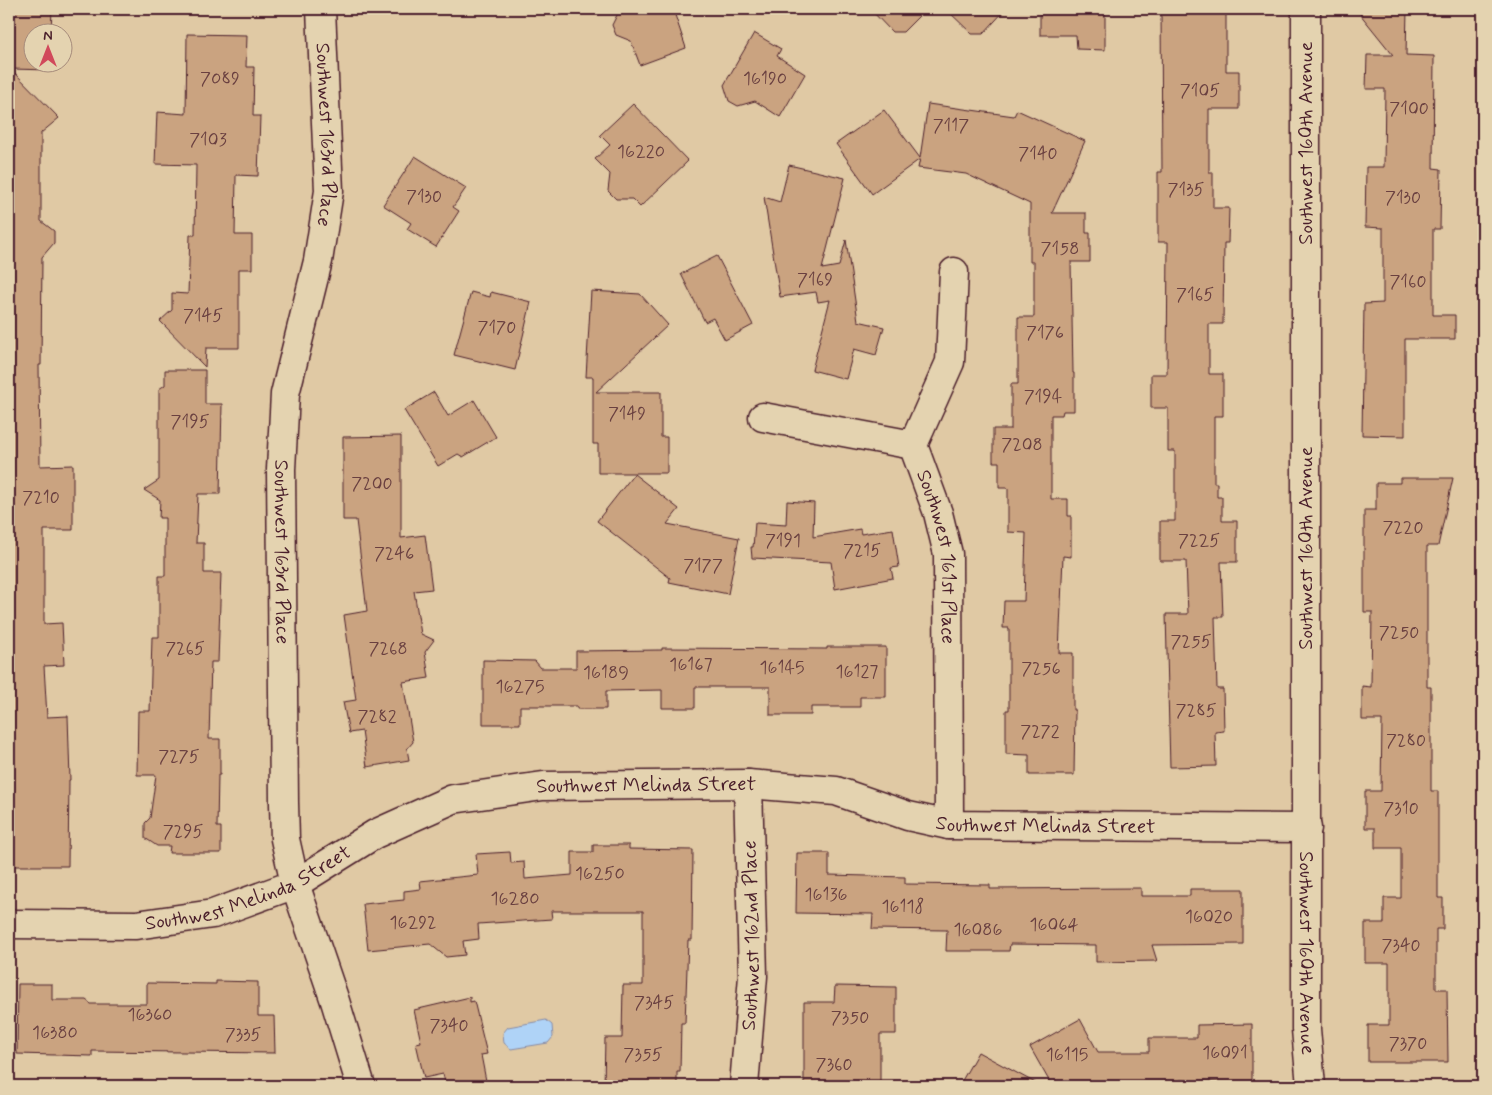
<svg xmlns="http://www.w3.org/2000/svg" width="1492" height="1095" viewBox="0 0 1492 1095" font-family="Mynerve,sans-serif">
<rect width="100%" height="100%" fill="#e0c9a4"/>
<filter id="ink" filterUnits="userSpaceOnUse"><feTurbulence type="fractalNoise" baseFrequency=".02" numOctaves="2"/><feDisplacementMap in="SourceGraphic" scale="10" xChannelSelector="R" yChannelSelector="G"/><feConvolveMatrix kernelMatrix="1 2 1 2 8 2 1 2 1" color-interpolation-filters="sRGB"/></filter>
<g filter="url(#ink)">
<polygon fill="#afd3f7" stroke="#878ba5" points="546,1020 552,1025 553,1037 548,1043 511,1049 504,1043 503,1033 508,1027"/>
<g fill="#caa380" stroke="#4a1f2b">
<polygon points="9,9 52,9 51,32 32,32 32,62 51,62 51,70 11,69 59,118 41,133 41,221 54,231 54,243 42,257 41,365 39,365 40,466 73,465 73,530 44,530 44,624 62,623 64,665 44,666 47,717 68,716 70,780 69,780 68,866 11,866 11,837 9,837"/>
<polygon points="620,9 673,9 686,48 640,65 631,41 616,35 612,25"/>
<polygon points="870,9 926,9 903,32 892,32"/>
<polygon points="946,9 1006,9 983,34 972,34"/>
<polygon points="1040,9 1105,9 1105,50 1077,49 1076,35 1040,35"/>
<polygon points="1161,9 1226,10 1226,71 1239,71 1239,109 1209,109 1209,172 1213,172 1213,208 1229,208 1228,243 1224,243 1223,324 1209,324 1209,374 1223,374 1223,416 1214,416 1214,483 1217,483 1217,497 1222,497 1222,521 1237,521 1237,562 1221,562 1223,617 1215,617 1217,689 1223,689 1224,731 1215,732 1216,766 1170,767 1166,614 1188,614 1186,561 1160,561 1160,521 1175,521 1175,451 1168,451 1168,408 1151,408 1151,374 1167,374 1168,242 1158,242 1158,172 1162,172"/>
<polygon points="1356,9 1407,9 1406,55 1434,56 1433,168 1441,169 1440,229 1433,229 1433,315 1455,315 1455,339 1405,339 1405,436 1362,435 1364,304 1383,303 1383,228 1365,227 1366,167 1384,167 1385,89 1366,89 1367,55 1393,55"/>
<polygon points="754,33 781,49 777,56 805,74 780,117 755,101 738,106 729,101 724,85"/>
<polygon points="187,34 247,35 246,67 254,67 253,116 260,116 258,176 236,175 235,235 252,235 252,269 239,269 239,348 206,348 205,367 160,321 172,310 172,293 188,294 190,235 195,235 196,165 155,164 157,112 186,114"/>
<polygon points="633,104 688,161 640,207 632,199 616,199 608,191 610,174 595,159 610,145 600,135"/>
<polygon points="928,104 1014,116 1017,110 1085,141 1052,213 1086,213 1086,233 1090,233 1090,262 1071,262 1073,373 1074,373 1074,411 1063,411 1062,415 1051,415 1051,499 1068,499 1068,516 1071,516 1071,557 1063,556 1059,653 1073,653 1073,710 1075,710 1074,775 1029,775 1029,755 1006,754 1006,710 1009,710 1009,628 1003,628 1004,601 1024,601 1026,533 1008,532 1008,488 999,488 999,462 993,462 993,429 1011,429 1011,384 1018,384 1018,317 1034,317 1034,262 1030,262 1030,204 966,174 918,168 920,159 872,194 836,144 884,110 920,158"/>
<polygon points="415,156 466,188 453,207 459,211 436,247 407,229 411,223 383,205"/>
<polygon points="789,165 845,178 822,269 839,266 846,240 858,321 884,327 876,355 854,349 846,379 812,370 830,300 818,302 816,292 780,297 764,197 780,202"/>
<polygon points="717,256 753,325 725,340 713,318 705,322 681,274"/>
<polygon points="591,291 640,294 668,325 596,392 661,392 661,437 667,437 667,473 598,473 598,444 593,444 593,377 586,377"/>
<polygon points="471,292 490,297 491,292 531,302 515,370 454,355"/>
<polygon points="165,370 205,370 205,404 222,404 220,494 198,494 196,543 204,543 204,573 221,573 218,662 211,662 209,739 220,739 220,775 218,775 217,827 221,827 221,853 169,853 170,846 157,846 145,838 145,823 150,818 156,775 137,775 138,711 150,711 152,637 159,637 159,576 165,576 165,518 159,518 160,500 144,490 159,480 159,389 165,385"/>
<polygon points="434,392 448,416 474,400 496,437 463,457 458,454 438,466 404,410"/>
<polygon points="401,436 401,538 425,535 432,589 414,591 421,634 434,640 425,652 429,678 403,682 413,742 407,749 409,760 367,767 362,731 349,733 343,702 356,700 344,615 367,611 356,520 343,520 343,437"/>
<polygon points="634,474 679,509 667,524 739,538 728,594 669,582 670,578 597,521"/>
<polygon points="1400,478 1453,478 1438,546 1427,546 1427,687 1431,687 1431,791 1438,791 1438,898 1443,898 1443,929 1436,929 1436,989 1447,989 1448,1062 1368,1062 1368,1025 1389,1025 1389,963 1365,963 1365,923 1384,923 1384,898 1401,898 1401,848 1375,848 1375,828 1365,828 1365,791 1381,791 1382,720 1362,720 1362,686 1371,687 1372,612 1364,612 1364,510 1376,510 1376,483 1400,483"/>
<polygon points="787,501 814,503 813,537 860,529 861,534 893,529 899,567 891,568 893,578 835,589 831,562 752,558 751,547 753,547 755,523 786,525"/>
<polygon points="827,647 886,647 886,697 860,697 860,707 811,707 811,715 770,715 770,687 695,687 695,708 662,708 662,690 606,691 606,709 577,709 577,706 520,706 520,724 483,724 483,660 535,661 541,668 576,668 576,651 662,650 662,648 827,649"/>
<polygon points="593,845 629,845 629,849 693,850 692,940 688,940 685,1023 681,1023 680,1072 677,1072 677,1086 604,1086 605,1038 622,1038 623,985 643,985 643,911 551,911 552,919 478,924 479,939 463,941 465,955 446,957 430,944 368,950 363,904 404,900 404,891 421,889 420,881 478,875 476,854 510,852 511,863 524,862 525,879 572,875 572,852 593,852"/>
<polygon points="797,853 829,853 829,875 905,877 905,884 990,885 990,889 1141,888 1141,896 1190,896 1190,889 1243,889 1243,944 1152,945 1157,961 1096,962 1096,945 1010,944 1009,951 946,951 947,930 872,929 873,914 796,913"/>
<polygon points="216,981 258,982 258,1016 274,1016 275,1053 92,1051 92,1056 17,1054 18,984 52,984 52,1000 86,1000 91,1004 147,1004 147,983 216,984"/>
<polygon points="835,986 896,987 896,1034 880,1034 880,1086 804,1086 804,1002 834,1002"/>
<polygon points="470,997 470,1002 474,1001 487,1054 481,1055 487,1086 446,1086 443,1074 424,1078 416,1043 421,1042 414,1010"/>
<polygon points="1080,1019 1098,1052 1149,1052 1149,1038 1197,1038 1197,1025 1252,1024 1252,1084 1180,1080 1180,1086 1052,1086 1030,1047"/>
<polygon points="978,1052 1041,1086 959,1086"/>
</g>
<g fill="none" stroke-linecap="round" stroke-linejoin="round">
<g stroke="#4a1f2b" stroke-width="31">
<g id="minor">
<path id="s1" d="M321,9l8,182 -11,70 -33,133 -4,75 3,334 1,36 10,45 40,117 26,85"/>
<path id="s2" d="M1306,9v1020l5,57"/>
<polyline points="763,417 913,445"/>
<path id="s3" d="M913,445l25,68 10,41 1,271"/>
<polyline points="913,445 950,362 954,272"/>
<path id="s4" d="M9,924l127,1 77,-11 82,-30 80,-50 78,-35 90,-13 205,-2 88,7 72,25 41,9 358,3"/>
<path id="s5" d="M744,1086l9,-110 -5,-192"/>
</g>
</g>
<use href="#minor" stroke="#e4d3b0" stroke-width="28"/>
</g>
</g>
<g text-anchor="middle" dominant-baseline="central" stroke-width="4.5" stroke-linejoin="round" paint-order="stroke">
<g font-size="18" fill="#6a4040">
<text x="220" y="79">7089</text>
<text x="765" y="79">16190</text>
<text x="1200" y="91">7105</text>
<text x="1409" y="109">7100</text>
<text x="951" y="126">7117</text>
<text x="208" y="140">7103</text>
<text x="641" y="152">16220</text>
<text x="1038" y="154">7140</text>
<text x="1186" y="190">7135</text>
<text x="424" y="197">7130</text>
<text x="1403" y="198">7130</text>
<text x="1060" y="249">7158</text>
<text x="815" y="280">7169</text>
<text x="1408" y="282">7160</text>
<text x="1195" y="295">7165</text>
<text x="203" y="316">7145</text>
<text x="497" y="328">7170</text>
<text x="1045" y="333">7176</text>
<text x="1043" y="397">7194</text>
<text x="627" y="414">7149</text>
<text x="190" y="422">7195</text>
<text x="1022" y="445">7208</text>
<text x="372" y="484">7200</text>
<text x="41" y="498">7210</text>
<text x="1403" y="528">7220</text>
<text x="783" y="541">7191</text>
<text x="1199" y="541">7225</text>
<text x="862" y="551">7215</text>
<text x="394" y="554">7246</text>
<text x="703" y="566">7177</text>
<text x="1399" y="633">7250</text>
<text x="1191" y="642">7255</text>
<text x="185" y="649">7265</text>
<text x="388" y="649">7268</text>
<text x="691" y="665">16167</text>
<text x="782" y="668">16145</text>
<text x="1041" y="669">7256</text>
<text x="857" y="672">16127</text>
<text x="606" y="673">16189</text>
<text x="520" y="687">16275</text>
<text x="1196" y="711">7285</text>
<text x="377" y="717">7282</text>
<text x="1040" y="732">7272</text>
<text x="1406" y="741">7280</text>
<text x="179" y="757">7275</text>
<text x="1401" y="809">7310</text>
<text x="183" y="832">7295</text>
<text x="600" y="874">16250</text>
<text x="826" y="895">16136</text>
<text x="515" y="899">16280</text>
<text x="903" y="907">16118</text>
<text x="1209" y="917">16020</text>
<text x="413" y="923">16292</text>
<text x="1054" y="925">16064</text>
<text x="978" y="930">16086</text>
<text x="1401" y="946">7340</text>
<text x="654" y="1003">7345</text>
<text x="150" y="1015">16360</text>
<text x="850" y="1018">7350</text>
<text x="449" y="1026">7340</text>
<text x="55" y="1033">16380</text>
<text x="243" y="1035">7335</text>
<text x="1408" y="1044">7370</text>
<text x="1225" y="1053">16091</text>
<text x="643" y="1055">7355</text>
<text x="1067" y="1055">16115</text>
<text x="834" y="1065">7360</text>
</g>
<g font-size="20" fill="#4a1f2b" stroke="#e4d3b0">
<text stroke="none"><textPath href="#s1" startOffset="126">Southwest 163rd Place</textPath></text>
<text transform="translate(1306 143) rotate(-90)">Southwest 160th Avenue</text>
<text transform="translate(1306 548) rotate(-90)">Southwest 160th Avenue</text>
<text stroke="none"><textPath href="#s1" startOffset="548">Southwest 163rd Place</textPath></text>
<text stroke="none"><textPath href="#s3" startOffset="116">Southwest 161st Place</textPath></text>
<text stroke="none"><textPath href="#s4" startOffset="666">Southwest Melinda Street</textPath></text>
<text stroke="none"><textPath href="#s4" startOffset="1071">Southwest Melinda Street</textPath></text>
<text stroke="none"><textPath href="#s4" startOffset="246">Southwest Melinda Street</textPath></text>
<text stroke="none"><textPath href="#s5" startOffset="151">Southwest 162nd Place</textPath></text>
<text stroke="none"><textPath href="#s2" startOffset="944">Southwest 160th Avenue</textPath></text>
</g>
</g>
<rect width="1492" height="1095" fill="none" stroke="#e4d3b0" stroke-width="30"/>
<rect x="15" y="15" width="1462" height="1065" fill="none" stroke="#4a1f2b" stroke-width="2" filter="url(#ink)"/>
<g transform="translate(48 48)"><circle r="24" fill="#e4d3b0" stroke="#a68b7b"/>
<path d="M0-4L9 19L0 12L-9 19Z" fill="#d1495b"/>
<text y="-8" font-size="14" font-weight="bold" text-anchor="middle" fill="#4a1f2b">N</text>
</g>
</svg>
